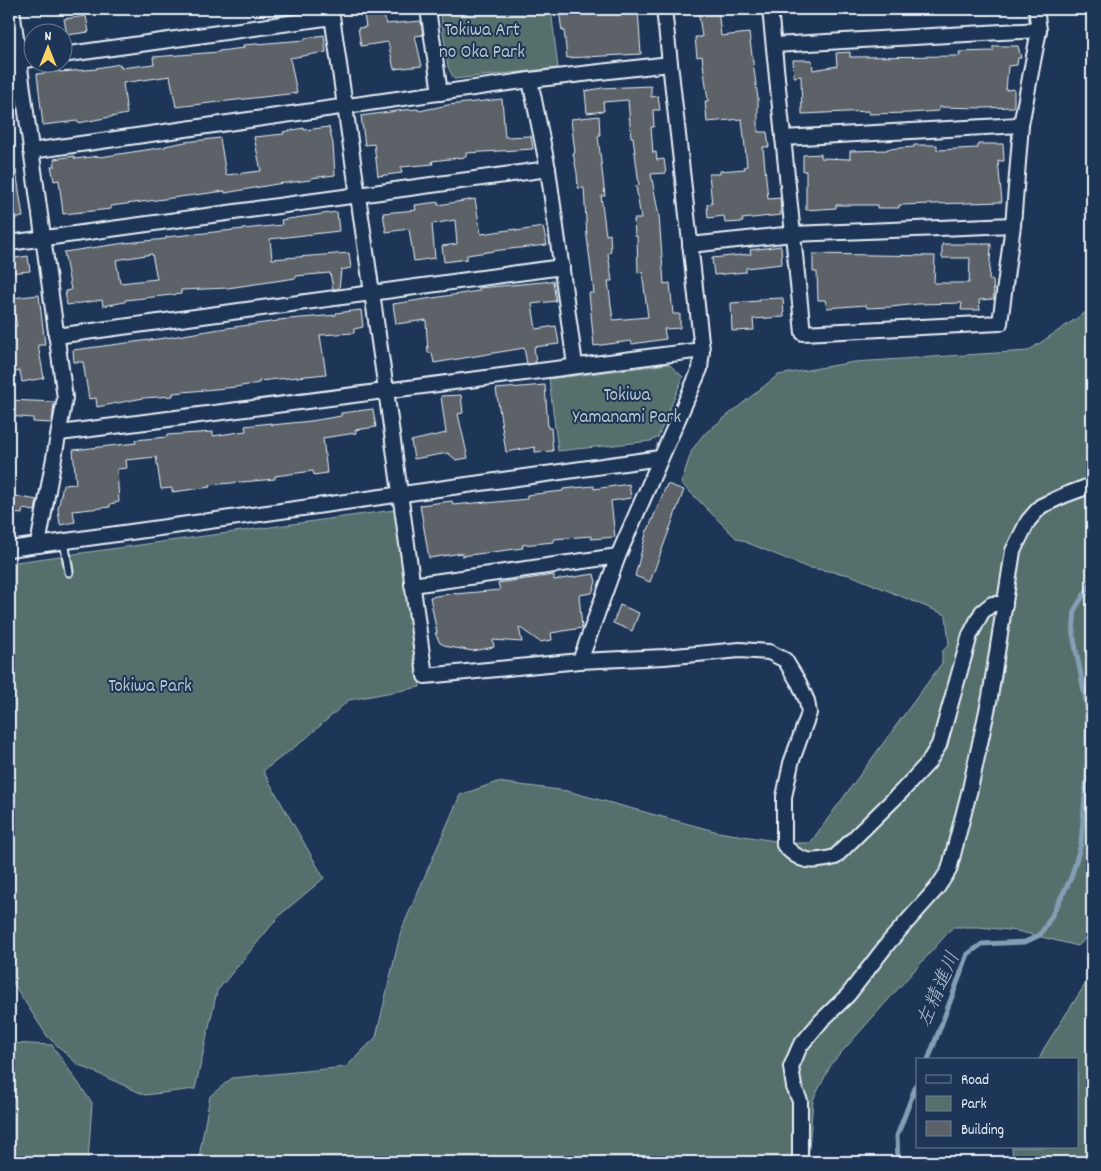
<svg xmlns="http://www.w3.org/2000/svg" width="1101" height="1171" viewBox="0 0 1101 1171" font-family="Dekko,'Klee One',sans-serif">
<rect width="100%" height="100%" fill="#1d3557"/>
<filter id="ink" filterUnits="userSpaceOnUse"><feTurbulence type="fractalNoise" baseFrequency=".02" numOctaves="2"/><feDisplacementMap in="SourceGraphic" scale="10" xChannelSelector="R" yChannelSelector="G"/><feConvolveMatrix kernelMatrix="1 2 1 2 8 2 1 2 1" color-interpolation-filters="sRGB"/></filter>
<g filter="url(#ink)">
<g fill="#546f6c" stroke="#9eb0b2">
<polygon points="440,9 551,9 558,68 454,79 448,67"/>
<polygon points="1092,308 1092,933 1078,946 1017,931 979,927 953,927 832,1063 813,1100 808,1162 198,1162 210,1096 232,1078 346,1067 376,1037 401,931 460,795 497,782 567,791 718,832 788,843 810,843 942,663 942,652 949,644 946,615 850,575 806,567 736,538 681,483 692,450 703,435 778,375 854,362 1028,351"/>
<polygon points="669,364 683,377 658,437 651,441 558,451 549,379"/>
<polygon points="394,510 420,687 349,700 304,740 263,771 324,878 281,914 217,991 195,1089 145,1095 77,1064 47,1036 9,977 9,563"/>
<polygon points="1092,974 1092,1162 1013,1162 1012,1147 1077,1147 1077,1060 1039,1060 1044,1048"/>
<polygon points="9,1043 52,1045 92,1103 88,1162 9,1162"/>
</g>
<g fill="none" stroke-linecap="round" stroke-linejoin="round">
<g stroke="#849eb5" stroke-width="5">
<polyline points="928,1060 968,954 982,944 1025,942 1040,935 1051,917 1071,878 1081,844 1087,773 1087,707 1073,634 1075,609 1092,582"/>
<polyline points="898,1162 897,1136 917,1083"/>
</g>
</g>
<g fill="#5d6268" stroke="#e8f1f8" fill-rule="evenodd">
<polygon points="363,9 383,9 386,24 421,21 423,35 415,36 422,66 394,69 388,42 361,46 358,28 366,27"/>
<polygon points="583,9 596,9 597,13 638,10 641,54 567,58 564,30 562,31 559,11"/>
<polygon points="698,9 718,9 721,36 749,33 758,99 758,132 767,132 769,147 763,147 768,199 780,198 781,215 742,219 743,222 725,223 724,216 708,218 707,204 712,204 709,174 720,174 720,171 745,169 744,167 747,166 742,119 707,122 705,101 708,101 702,56 697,57 695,37 702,37"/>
<polygon points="86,16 89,32 67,35 64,19"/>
<polygon points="324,35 326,52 290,58 297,93 176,107 170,76 123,83 127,114 78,123 77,121 43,125 37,74 60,71 60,72 97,69 96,68 120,64 121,68 154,64 153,57 219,52 219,51 244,48 243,45 305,40 305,38"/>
<polygon points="993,46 1018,46 1021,58 1018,58 1017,65 1008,66 1006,90 1014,89 1014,107 983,108 939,107 939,111 909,113 869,114 869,111 802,114 801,76 794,77 793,60 812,60 813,70 837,66 836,53 850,52 850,57 960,56 959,52 993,51"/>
<polygon points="651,86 651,97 658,96 660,110 653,110 654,127 651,127 653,153 656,152 657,160 664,159 666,173 651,174 659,216 664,284 670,283 673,314 680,314 680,328 664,329 666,339 632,344 631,341 594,346 589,293 594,293 587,237 584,188 578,188 577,173 573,153 575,153 571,119 599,116 600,136 598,136 605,196 601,196 606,235 610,234 611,252 608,253 612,281 608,281 613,320 648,317 642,272 638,273 637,236 635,236 634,219 641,219 636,186 639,185 633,137 631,137 628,100 603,102 604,111 587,113 585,91 602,88"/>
<polygon points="502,99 505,137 531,136 533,149 466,153 466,157 432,161 433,164 401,167 402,173 378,176 374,144 365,145 361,116 404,110 418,109 419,111 448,105"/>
<polygon points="329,127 333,144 335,175 311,178 311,180 277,184 225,193 225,191 111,206 111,209 63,214 59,180 54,181 51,166 55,166 54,159 74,156 75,159 99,156 100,157 165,147 165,146 185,142 220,138 226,175 261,171 254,137 284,134 283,132 304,128 304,130"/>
<polygon points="978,144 1003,144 1004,161 998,161 1002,202 899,205 899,208 877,208 877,205 836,205 836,208 806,210 806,171 803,171 803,155 821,154 821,158 850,159 850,151 887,150 887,149 914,147 914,145 937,145 937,150 978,148"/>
<polygon points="9,170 16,170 23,217 9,219"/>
<polygon points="475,199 481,234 516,229 516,231 543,227 547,245 501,250 467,255 467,259 444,262 442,246 457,244 455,220 432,224 435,258 414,261 409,229 386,232 383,213 416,210 415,205 438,202 438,205"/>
<path d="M337,212l2,19 -69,8 2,20 77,-6 2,15 -10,2 -2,19h-6l-3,-16 -34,3v2l-68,10 -47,2v4l-56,6v2l-22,4 -1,-6 -35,5 -2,-14 6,-1 -7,-38 61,-9 41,-4v-2l116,-12 -1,-5zM152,254l5,25 -37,4 -4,-23z"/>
<polygon points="942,244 991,244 989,280 993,280 994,299 979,300 980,310 961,310 962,303 918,304 891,307 867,308 866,305 827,308 825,300 818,300 817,272 813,272 813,254 935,256 934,283 969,283 970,258 942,258"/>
<polygon points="781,246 782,264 746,268 746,272 714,275 712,258 751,254 750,250"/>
<polygon points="28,256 30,271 9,273 9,259"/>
<polygon points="553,281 556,301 532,304 536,329 556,326 559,344 534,347 536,363 527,364 524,348 434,363 432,353 428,353 426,320 396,324 393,304 479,291 479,288"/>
<polygon points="39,295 45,345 38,345 44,378 22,382 20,371 9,373 9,327 17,326 11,298"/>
<polygon points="783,298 784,317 753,319 754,330 732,331 731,303 759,301 759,299"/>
<polygon points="361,310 363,327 354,329 354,333 320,335 326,374 259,381 259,383 236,387 173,393 173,396 143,398 97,407 96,398 89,399 83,362 74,362 73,350 165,338 220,329 278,321 278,320 336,315 336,313"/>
<polygon points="545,385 548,428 551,428 553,451 535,452 535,447 506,452 496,389"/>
<polygon points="461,395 463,413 458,414 468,458 456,460 448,453 414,459 411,441 446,433 441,396"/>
<polygon points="9,400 54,402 52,423 33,422 33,418 9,416"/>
<polygon points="373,409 376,427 355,430 356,433 323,438 327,473 314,475 313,471 275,476 275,479 209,485 210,487 172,492 172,488 161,489 156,457 126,460 127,468 117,469 119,502 110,504 110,507 73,511 75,522 60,525 58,509 63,485 76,484 73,450 136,443 135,440 167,437 167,435 213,432 213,436 246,431 245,426 271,423 272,425 311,421 341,416 341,413"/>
<polygon points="629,484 631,498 611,501 615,537 591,539 591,536 554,539 554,542 522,545 523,548 462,556 462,553 429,558 420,505 452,501 453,505 486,502 486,503 527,499 527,495 563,491 563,489 594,486 594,489"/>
<polygon points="667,484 684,490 650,582 635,576 647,530 648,530"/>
<polygon points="9,495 37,500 35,511 23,509 22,514 9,513"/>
<polygon points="594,574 596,582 592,593 579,595 582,628 551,633 552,640 540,642 519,627 522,642 493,640 494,647 473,651 449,647 440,643 435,633 437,633 430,597 455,593 455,594 500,590 498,583 554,575 554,580"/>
<polygon points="620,605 639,613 632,631 613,623"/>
</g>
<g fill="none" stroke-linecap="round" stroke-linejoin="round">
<g stroke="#e8f1f8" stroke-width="11">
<polyline id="service" points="64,541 69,572"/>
</g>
<g stroke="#e8f1f8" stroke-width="18">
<g id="minor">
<polyline points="12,9 65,398 38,545"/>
<polyline points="331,9 386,390 425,676 580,661 618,556 700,369 702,350 664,9"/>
<polyline points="428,9 440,93"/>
<polyline points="770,9 803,333 1000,323 1013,225 1021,125 1039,30 1036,9"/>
<polyline points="774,45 1039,30"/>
<polyline points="62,55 332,17"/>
<polyline points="18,61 32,59"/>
<polyline points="530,80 548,169 575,365"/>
<polyline points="783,138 1021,125"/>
<polyline points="31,151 530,80 670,64"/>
<polyline points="9,243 548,169"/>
<polyline points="690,245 793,234 1013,225"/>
<polyline points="56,336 562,267"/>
<polyline points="60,433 702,350"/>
<polyline points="9,549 660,458"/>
<polyline points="412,585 618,556"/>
<path d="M580,661l84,-4 76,-7 29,2 16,8 14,23 8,18 2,12 -18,50 -7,34v48c16,18 28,18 51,12l67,-66 26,-28 11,-18 31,-110 12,-23 10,-8h13"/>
<polyline points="800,1162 800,1101 794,1087 791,1067 800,1046 821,1021 848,995 889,942 937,888 949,870 970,789 990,697 1013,551 1028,521 1041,506 1065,495 1092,485"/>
</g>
</g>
<use href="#service" stroke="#1d3557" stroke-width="7"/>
<use href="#minor" stroke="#1d3557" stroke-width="14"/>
</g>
</g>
<g text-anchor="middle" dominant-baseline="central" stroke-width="4" stroke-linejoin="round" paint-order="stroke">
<g font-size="19" fill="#b4c4c7" stroke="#1d3557">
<text x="482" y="31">Tokiwa Art<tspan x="482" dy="22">no Oka Park</tspan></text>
<text x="627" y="396">Tokiwa<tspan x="627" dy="22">Yamanami Park</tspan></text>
<text x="150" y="687">Tokiwa Park</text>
</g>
<g font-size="20" font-style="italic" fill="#aec1d1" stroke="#1d3557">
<text transform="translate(940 990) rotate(-67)">左精進川</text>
</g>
</g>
<rect width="1101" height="1171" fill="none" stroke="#1d3557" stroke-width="30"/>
<rect x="15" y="15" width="1071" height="1141" fill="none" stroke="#e8f1f8" stroke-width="2" filter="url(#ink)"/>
<rect x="916" y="1058" width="162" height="90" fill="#1d3557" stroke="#6e8097"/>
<rect x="926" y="1075" width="25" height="8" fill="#1d3557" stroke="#6e8097"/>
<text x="961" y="1084" font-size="15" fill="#e8f1f8">Road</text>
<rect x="926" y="1096" width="25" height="15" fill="#546f6c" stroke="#6e8097"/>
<text x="961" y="1108" font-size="15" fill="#e8f1f8">Park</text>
<rect x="926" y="1121" width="25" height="15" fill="#5d6268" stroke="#6e8097"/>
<text x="961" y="1134" font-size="15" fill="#e8f1f8">Building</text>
<g transform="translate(48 48)"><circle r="24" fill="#1d3557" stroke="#6e8097"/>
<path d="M0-4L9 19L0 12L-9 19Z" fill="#ffd166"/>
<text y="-8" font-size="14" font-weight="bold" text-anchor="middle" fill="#e8f1f8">N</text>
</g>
</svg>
